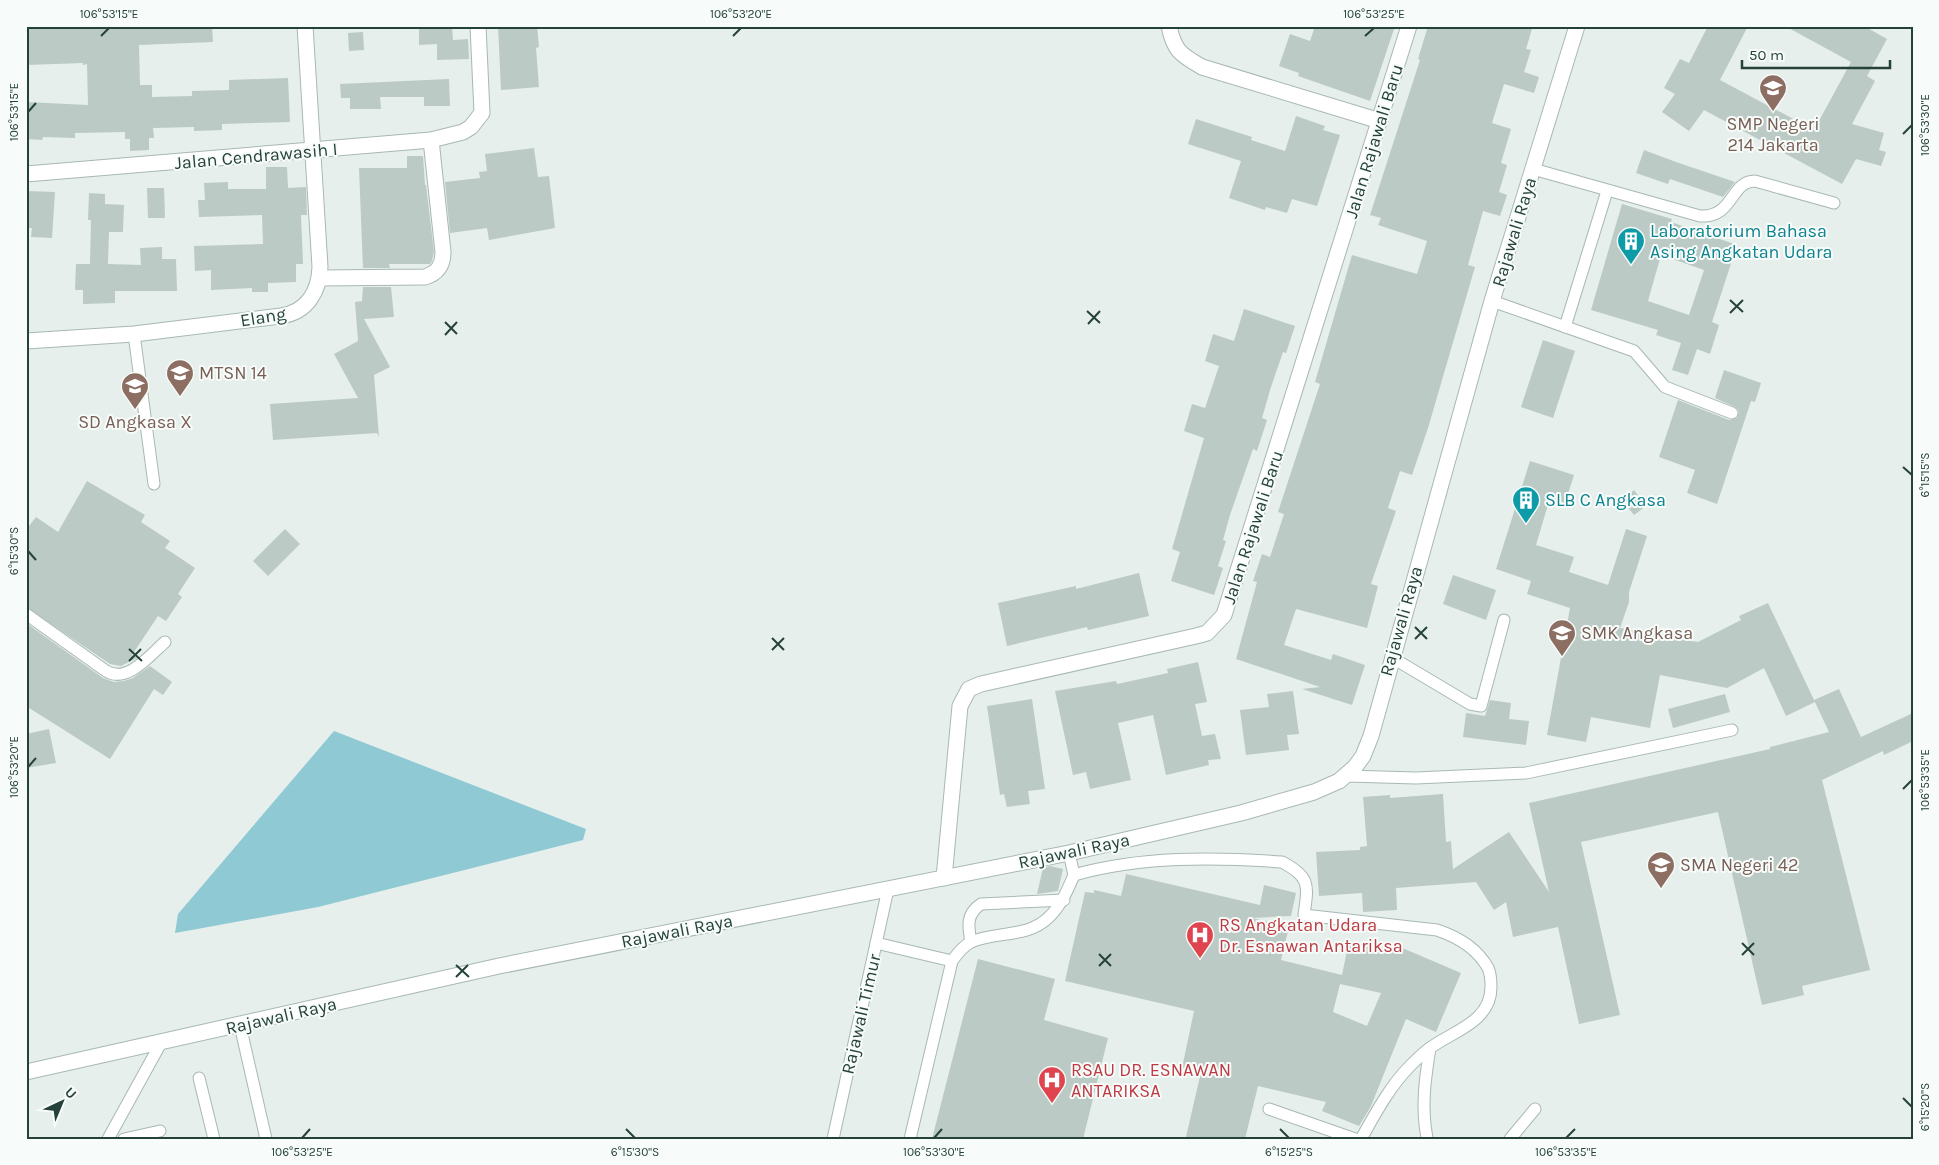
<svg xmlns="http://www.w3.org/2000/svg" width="1939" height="1165" viewBox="0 0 1939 1165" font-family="Karla,sans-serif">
<rect width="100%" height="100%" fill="#e6efeb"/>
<polygon fill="#8ec9d4" points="334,731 586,829 583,840 318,907 175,933 178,914"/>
<g fill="#bbcac4" fill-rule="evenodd">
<polygon points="26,26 212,26 213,42 139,45 140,85 152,85 152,97 192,96 192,91 229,90 229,80 288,78 290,122 222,124 222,130 194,131 194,127 153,128 154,138 149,138 149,150 130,151 130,139 125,139 125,132 75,133 75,138 43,137 42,140 26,139 26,102 88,105 87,64 83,65 83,63 26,65"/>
<polygon points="452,26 453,40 468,39 469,59 437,60 437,44 419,45 419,27"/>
<polygon points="498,26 537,26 539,47 536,48 539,87 501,90"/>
<polygon points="1315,26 1395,26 1370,101 1298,76 1299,73 1279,66 1290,34 1310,41"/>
<polygon points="1428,26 1523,26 1532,29 1526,49 1531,50 1524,72 1539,77 1534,93 1504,84 1492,123 1511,129 1501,163 1507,165 1499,192 1507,195 1500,216 1483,211 1468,265 1475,267 1428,428 1412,475 1400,471 1388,508 1396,511 1371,584 1378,586 1367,628 1296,609 1284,645 1331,660 1333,654 1365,665 1352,705 1302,689 1320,687 1236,659 1257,582 1253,581 1262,554 1270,557 1284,514 1278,512 1320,384 1315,382 1352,255 1417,274 1427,241 1378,225 1381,218 1370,215 1420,60 1418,59"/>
<polygon points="1708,26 1748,26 1720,80 1814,130 1851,62 1785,26 1864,26 1887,39 1867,76 1875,81 1852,124 1884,133 1879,150 1886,152 1881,166 1856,159 1842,184 1704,110 1689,131 1662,112 1675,94 1664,88 1680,59 1689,63"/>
<polygon points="363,32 364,50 349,51 348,33"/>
<polygon points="449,79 450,106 424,106 424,97 380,97 381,109 350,109 350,98 341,98 340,84"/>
<polygon points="1296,116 1325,126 1323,130 1340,135 1317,206 1292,199 1287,213 1266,207 1265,210 1229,198 1241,161 1188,144 1196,119 1252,137 1251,140 1285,151"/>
<polygon points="534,148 538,177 549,176 555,228 489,240 487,228 450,233 445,182 480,178 479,172 487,171 485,154"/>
<polygon points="1644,150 1676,162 1735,182 1723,197 1670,179 1668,184 1636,173"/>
<polygon points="407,156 423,156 425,185 426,185 434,252 432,261 430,264 389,264 390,268 363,268 359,168 407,168"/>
<polygon points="266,167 287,167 288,188 306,187 307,215 301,215 303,264 296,264 296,282 268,283 268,292 252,292 252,288 211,290 211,270 195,271 194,246 263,244 262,215 199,217 198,200 205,200 204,183 228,182 228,189 266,189"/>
<polygon points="147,188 164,188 165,218 148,218"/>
<polygon points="26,191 55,192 52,238 31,237 32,228 26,228"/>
<polygon points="89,193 105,194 105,204 124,205 123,232 109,232 108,264 141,265 140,248 162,247 162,259 176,259 177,291 115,291 115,303 83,304 83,290 75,290 76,264 90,264 91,220 88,220"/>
<path d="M1622,204l50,15 -1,3 66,23 -25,77 7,3 -9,29 -13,-5 -9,26 -16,-5 9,-27 -25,-8 2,-5 -67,-20zM1661,255l43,15 -15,45 -41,-14z"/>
<polygon points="363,287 391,287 394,317 364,319 390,367 374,375 379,437 377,433 273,440 270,404 358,398 334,354 358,341 355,302 362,301"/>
<polygon points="1244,309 1295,326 1286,353 1283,352 1271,387 1262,418 1267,420 1257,451 1253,449 1230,515 1223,540 1226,541 1218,566 1223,568 1214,595 1171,581 1180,552 1172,549 1204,438 1184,431 1192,404 1205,408 1219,366 1205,361 1213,334 1234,341"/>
<polygon points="1543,340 1575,351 1553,418 1521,407"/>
<polygon points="1724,370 1761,383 1755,402 1751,401 1717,504 1687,493 1695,470 1659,457 1678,400 1729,420 1737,418 1739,412 1737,408 1715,398"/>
<polygon points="1530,461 1574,475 1565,503 1550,498 1536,545 1574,557 1569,572 1608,585 1626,529 1647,536 1629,592 1629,602 1620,628 1698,642 1741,620 1739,616 1768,603 1815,702 1786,716 1764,668 1727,688 1660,675 1650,728 1591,717 1586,742 1547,735 1570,608 1527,594 1531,581 1496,569"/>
<polygon points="87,481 145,515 141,522 170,541 165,548 195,568 178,594 182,597 166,621 158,616 132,655 137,658 121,666 110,664 26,607 26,530 36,517 58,532"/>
<polygon points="1634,490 1646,506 1634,515 1622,500"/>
<polygon points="285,529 300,544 268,576 253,561"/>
<polygon points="1139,573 1149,616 1088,630 1087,627 1007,646 998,603 1076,586 1076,589"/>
<polygon points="1453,575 1496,590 1486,620 1443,604"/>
<polygon points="26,623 103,678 114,682 124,681 133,678 150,666 172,682 163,695 154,689 110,759 26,706"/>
<polygon points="1198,662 1207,702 1195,704 1202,736 1215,734 1221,759 1208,760 1209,765 1166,775 1153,715 1118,723 1131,780 1090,789 1086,772 1073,775 1055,691 1116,681 1117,684 1168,673 1167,669"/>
<polygon points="1839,689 1861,737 1913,713 1913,741 1884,755 1883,751 1822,780 1870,970 1802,986 1804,995 1762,1005 1718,812 1581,842 1620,1015 1579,1024 1558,927 1513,937 1506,902 1494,910 1476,882 1396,888 1397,910 1363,912 1362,893 1319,896 1316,852 1360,850 1360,847 1367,846 1363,797 1390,795 1390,798 1443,794 1446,842 1451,841 1453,869 1509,832 1549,892 1529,803 1770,749 1770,747 1829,732 1814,700"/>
<polygon points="1293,691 1299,734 1287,735 1289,750 1246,755 1240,710 1269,707 1267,694"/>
<polygon points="1725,694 1730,712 1673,728 1668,709"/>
<polygon points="1032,699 1045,789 1028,791 1030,804 1007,807 1004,794 1000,795 987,706"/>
<polygon points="1490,700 1511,703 1509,719 1529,721 1526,745 1463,737 1466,713 1485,716"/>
<polygon points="49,729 56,763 26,768 26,734"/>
<polygon points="1050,866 1063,869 1058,891 1037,894 1043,868"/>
<path d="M1126,874l134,31 4,-20 32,8 -5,23 -39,2 37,9 -8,33 61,15 7,-34 49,11 2,-5 61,26 -25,59 -30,-13 -35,87 -12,20 -37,-15 4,-9 -68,-16 -13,53 -59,-2 15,-65 -19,-4 12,-57 -129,-30 20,-89 9,1v-3l27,6zM1340,984l41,9 -14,33 -34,-14z"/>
<polygon points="978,959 1055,979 1044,1020 1108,1038 1083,1139 932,1139"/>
</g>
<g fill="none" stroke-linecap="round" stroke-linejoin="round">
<g stroke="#a8b8b2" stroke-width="13">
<g id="service">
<path d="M1533,169l167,47c34,2 30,-35 55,-35l79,22"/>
<polyline points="1492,301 1634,351 1665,387 1732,413"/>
<polyline points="1565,327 1607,191"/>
<polyline points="134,334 154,484"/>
<path d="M26,614l80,57c21,13 43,-15 59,-29"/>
<polyline points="1391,657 1470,704 1481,706 1504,620"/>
<polyline points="1347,776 1416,778 1526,773 1732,730"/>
<path d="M1069,853l5,22c67,-19 140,-18 208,-13 29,15 26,24 22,53l133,15c21,7 40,18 51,38 3,6 3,12 3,19 0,35 -38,44 -61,61 -7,5 -14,12 -20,18 -20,20 -35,48 -49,73"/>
<path d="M971,942c-3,-16 -5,-28 10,-38l83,-4"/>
<polyline points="876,943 952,961"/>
<polyline points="240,1025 266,1139"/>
<polyline points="199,1078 214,1139"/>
<polyline points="1269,1109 1355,1139"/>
<path d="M1427,1138c-6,-31 -2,-59 3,-90"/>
<polyline points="108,1139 162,1041"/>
<polyline points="124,1139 160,1131"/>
<polyline points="833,1139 888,889"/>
<path d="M910,1139l42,-178c5,-7 11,-15 19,-19 25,-11 56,-4 77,-24 13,-12 19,-27 26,-43"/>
<polyline points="1510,1139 1535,1109"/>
</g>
</g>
<g stroke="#a8b8b2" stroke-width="17">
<g id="minor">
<path d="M1169,26c5,25 12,29 33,41l178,54"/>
<polyline points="26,174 431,140 463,132 471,127 482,113 478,26"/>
<path d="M320,278l105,-1c13,-4 18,-12 18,-25l-12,-112"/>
<path d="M26,341l108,-7 147,-18c26,-4 38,-24 39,-49l-15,-241"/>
<polyline points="944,878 960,706 969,689 981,684 1196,636 1207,633 1224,615 1409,26"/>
<polyline points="26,1072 499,966 1069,853 1241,813 1314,792 1339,781 1355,767 1363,756 1371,736 1492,301 1577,26"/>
</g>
</g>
<use href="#service" stroke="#fff" stroke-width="11"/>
<use href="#minor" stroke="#fff" stroke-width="15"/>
</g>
<path fill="none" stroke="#24423a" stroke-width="2" d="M101,36l8,-8M733,36l8,-8M1365,36l9,-8M28,112l8,-9M1903,134l9,-9M1730,300l13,12M1087,311l13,12M1730,313l13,-13M445,322l12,12M1088,324l12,-13M445,335l12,-13M1903,467l9,8M28,551l8,9M1415,627l12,12M772,638l12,12M1415,639l12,-12M129,649l13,12M772,650l12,-12M129,661l12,-12M28,767l8,-9M1903,789l9,-9M1742,943l12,12M1099,954l12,12M1742,955l12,-12M456,965l13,12M1099,966l12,-12M456,977l12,-12M1903,1098l9,9M626,1129l9,9M1280,1129l9,9M302,1138l8,-9M934,1138l8,-9M1566,1138l9,-9"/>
<defs>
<g id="school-pin" transform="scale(1.4375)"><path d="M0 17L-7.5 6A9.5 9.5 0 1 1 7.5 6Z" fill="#8d6e63" stroke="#f7fbf9"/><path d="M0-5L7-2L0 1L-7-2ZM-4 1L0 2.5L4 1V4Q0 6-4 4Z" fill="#fff"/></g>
<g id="building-pin" transform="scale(1.4375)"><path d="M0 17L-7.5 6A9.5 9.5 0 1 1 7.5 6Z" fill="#0f9aa8" stroke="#f7fbf9"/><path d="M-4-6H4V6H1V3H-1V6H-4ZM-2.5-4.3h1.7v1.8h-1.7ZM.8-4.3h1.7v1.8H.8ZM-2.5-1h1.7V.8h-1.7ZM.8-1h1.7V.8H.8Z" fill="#fff"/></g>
<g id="hospital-pin" transform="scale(1.4375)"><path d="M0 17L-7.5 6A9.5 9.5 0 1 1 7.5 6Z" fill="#e0444e" stroke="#f7fbf9"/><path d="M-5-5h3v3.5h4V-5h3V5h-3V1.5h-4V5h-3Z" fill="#fff"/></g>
</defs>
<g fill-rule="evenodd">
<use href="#school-pin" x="1773" y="88"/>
<use href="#building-pin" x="1631" y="241"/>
<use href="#school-pin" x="180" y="373"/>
<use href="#school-pin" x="135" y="386"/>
<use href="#building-pin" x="1526" y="500"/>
<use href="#school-pin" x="1562" y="633"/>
<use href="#school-pin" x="1661" y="865"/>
<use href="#hospital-pin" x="1200" y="935"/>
<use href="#hospital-pin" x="1052" y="1080"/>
</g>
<g text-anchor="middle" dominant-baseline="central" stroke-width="4" stroke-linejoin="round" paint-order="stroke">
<g font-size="18" fill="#785e54" stroke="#f7fbf9" text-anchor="start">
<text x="1773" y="124" text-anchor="middle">SMP Negeri<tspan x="1773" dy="21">214 Jakarta</tspan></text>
<text x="199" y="373">MTSN 14</text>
<text x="135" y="422" text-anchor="middle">SD Angkasa X</text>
<text x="1581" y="633">SMK Angkasa</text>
<text x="1680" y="865">SMA Negeri 42</text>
</g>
<g font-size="18" fill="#24423a" stroke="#f7fbf9">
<text transform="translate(1374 141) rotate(-73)">Jalan Rajawali Baru</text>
<text transform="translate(256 156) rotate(-5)">Jalan Cendrawasih I</text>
<text transform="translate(1514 232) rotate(-73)">Rajawali Raya</text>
<text transform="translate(263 317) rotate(-9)">Elang</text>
<text transform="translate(1253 527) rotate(-72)">Jalan Rajawali Baru</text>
<text transform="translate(1401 621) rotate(-74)">Rajawali Raya</text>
<text transform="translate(1074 851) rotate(-12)">Rajawali Raya</text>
<text transform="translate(677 931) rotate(-11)">Rajawali Raya</text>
<text transform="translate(861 1014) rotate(-77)">Rajawali Timur</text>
<text transform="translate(281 1016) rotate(-13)">Rajawali Raya</text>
</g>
<g font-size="18" fill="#0d838f" stroke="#f7fbf9" text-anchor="start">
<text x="1650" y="231">Laboratorium Bahasa<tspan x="1650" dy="21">Asing Angkatan Udara</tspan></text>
<text x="1545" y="500">SLB C Angkasa</text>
</g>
<g font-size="18" fill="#be3a42" stroke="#f7fbf9" text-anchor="start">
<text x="1219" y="925">RS Angkatan Udara<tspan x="1219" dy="21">Dr. Esnawan Antariksa</tspan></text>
<text x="1071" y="1070">RSAU DR. ESNAWAN<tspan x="1071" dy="21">ANTARIKSA</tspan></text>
</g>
</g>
<rect width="1939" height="1165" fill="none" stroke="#f7fbf9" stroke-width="55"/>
<g transform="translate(62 1102) rotate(44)" stroke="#f7fbf9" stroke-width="4" paint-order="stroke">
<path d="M0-4L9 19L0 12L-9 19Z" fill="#24423a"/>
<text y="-8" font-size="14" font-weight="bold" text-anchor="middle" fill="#24423a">U</text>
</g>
<path d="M1742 60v8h148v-8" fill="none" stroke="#24423a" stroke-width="2.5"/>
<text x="1749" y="60" font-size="15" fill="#24423a" stroke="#f7fbf9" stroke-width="4" paint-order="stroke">50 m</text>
<rect x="28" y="28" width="1884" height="1110" fill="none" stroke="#24423a" stroke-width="2"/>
<g font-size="12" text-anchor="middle" fill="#24423a">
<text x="109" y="18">106°53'15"E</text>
<text x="741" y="18">106°53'20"E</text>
<text x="1374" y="18">106°53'25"E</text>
<text transform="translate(14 112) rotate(-90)" y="4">106°53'15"E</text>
<text transform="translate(1925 125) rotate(-90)" y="4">106°53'30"E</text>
<text transform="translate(1925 475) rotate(-90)" y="4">6°15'15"S</text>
<text transform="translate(14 551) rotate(-90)" y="4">6°15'30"S</text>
<text transform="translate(14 767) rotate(-90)" y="4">106°53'20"E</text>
<text transform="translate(1925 780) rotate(-90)" y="4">106°53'35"E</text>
<text transform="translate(1925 1107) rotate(-90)" y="4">6°15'20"S</text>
<text x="302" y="1156">106°53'25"E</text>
<text x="635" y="1156">6°15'30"S</text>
<text x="934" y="1156">106°53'30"E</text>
<text x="1289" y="1156">6°15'25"S</text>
<text x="1566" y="1156">106°53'35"E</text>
</g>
</svg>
